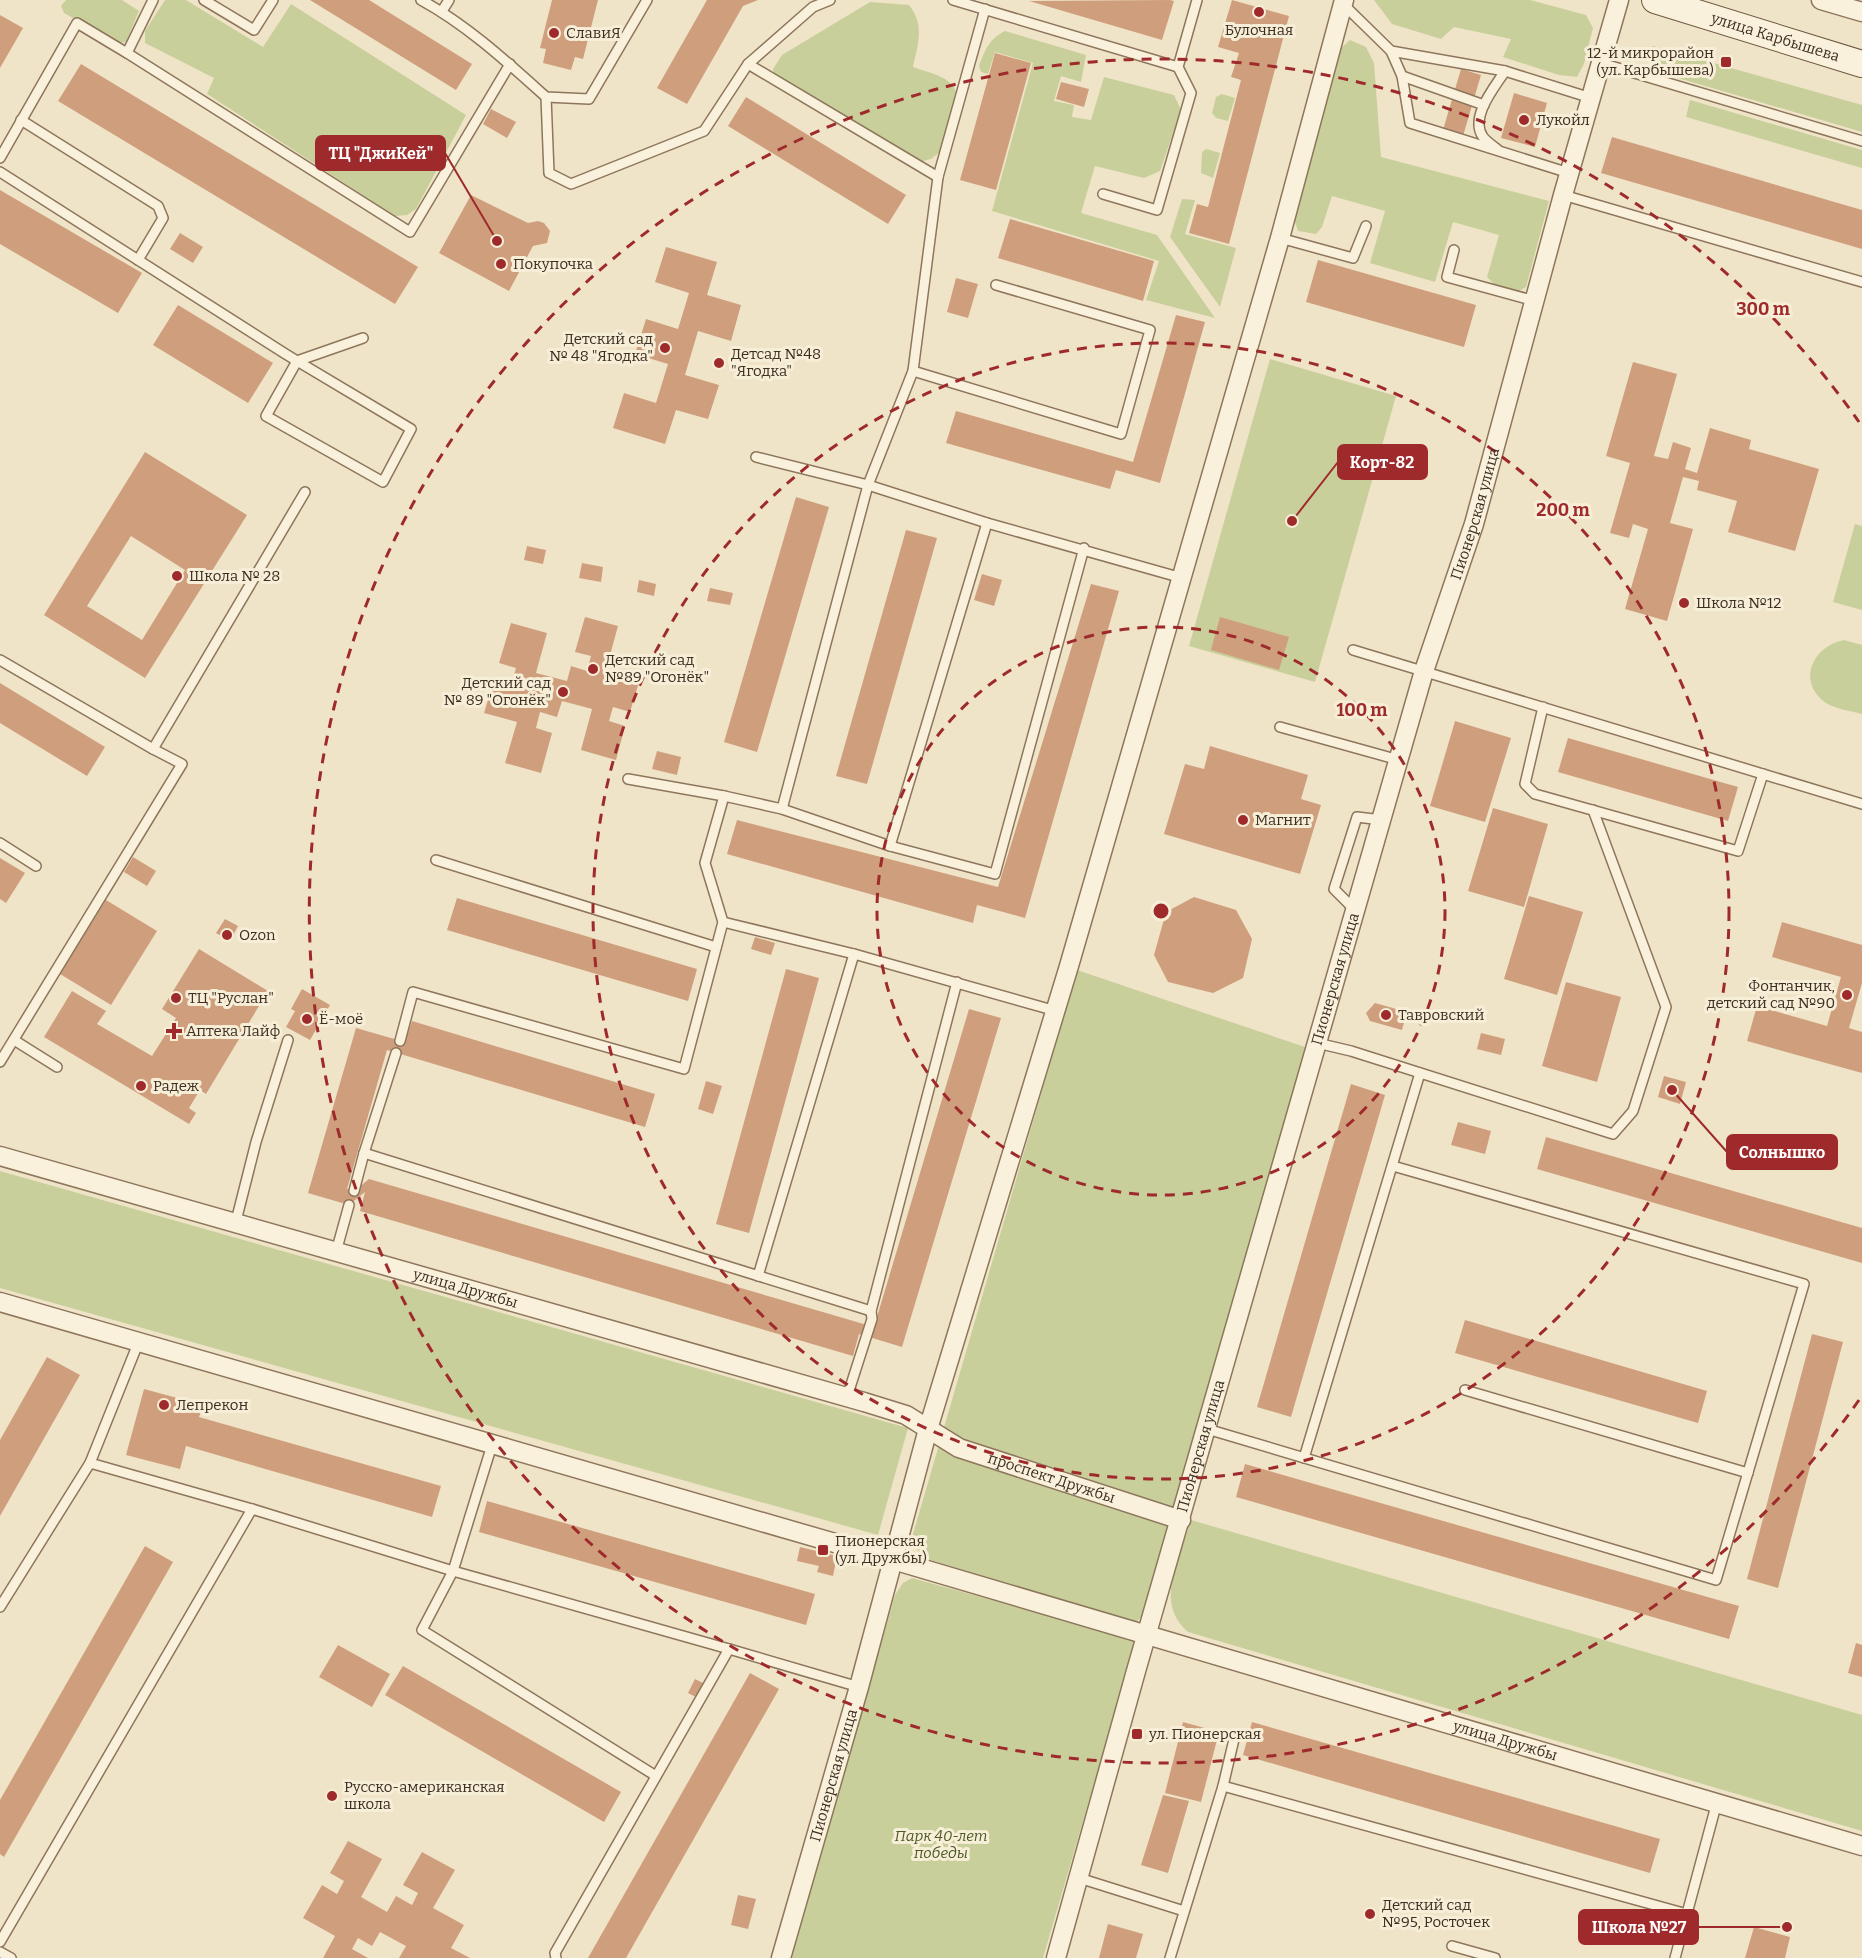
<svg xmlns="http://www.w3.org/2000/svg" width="1862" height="1958" viewBox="0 0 1862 1958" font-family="Bitter,serif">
<rect width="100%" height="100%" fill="#f0e4c8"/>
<g fill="#c9cf9b">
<polygon points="66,0 122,0 139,11 126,42 117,43 64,13 61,6"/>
<polygon points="165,0 186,0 263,47 291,4 466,115 416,209 407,215 395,216 207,94 214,78 145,43 145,31"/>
<polygon points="1374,0 1530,0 1586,15 1593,28 1584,64 1577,77 1559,75 1503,57 1511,39 1454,27 1441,39 1392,24"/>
<path d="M870,2l39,3c16,20 9,39 4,62 16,6 40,9 44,28l-17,57 -9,7 -12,3 -145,-88 -1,-5 9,-14z"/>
<path d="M1005,31l81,24 -5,27 -20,-6 -7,25 20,4 -2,12 19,3 13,-43 70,18 7,15 -21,61 -16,7 -49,-12 -14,47 76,22 58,83 -69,-18 13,-39 -167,-50 41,-148 -38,-11 -7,22 -7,-2 -2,-6c6,-16 10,-27 26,-35z"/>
<polygon points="1350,40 1366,47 1374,63 1381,157 1549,201 1526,287 1519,291 1494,284 1487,277 1499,235 1453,222 1435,282 1370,263 1385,211 1332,196 1322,227 1316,234 1298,231 1292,213 1340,49"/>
<polygon points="1653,46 1862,105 1862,132 1654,71 1648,58 1648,50"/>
<polygon points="1222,94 1235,98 1228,121 1216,118 1212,113 1216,97"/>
<polygon points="1690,100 1862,150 1862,168 1686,117"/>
<polygon points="1206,149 1220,153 1213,178 1201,173 1202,152"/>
<polygon points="1182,199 1195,200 1185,234 1236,248 1220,307 1170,237"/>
<polygon points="1270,359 1396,396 1315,682 1189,646"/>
<polygon points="1855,524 1862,526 1862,610 1833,602"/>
<path d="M1844,640l18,5v69c-11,-3 -27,-5 -36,-11 -30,-22 -13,-57 18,-63z"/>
<polygon points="1077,970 1311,1049 1145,1614 1137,1621 1127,1621 924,1558 911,1541"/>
<polygon points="0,1171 908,1428 878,1535 0,1288"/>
<path d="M1191,1520l671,195v116l-674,-199c-35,-30 -8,-74 3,-112z"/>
<polygon points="912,1578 1136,1640 1043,1958 791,1958 895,1595 903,1583"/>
</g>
<g fill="#cf9f7d" fill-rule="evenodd">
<polygon points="310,0 369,0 472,64 456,90"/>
<polygon points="552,0 598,0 583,59 575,57 571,70 543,63 546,49 540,48"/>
<polygon points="707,0 758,0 743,6 687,104 657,88"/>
<polygon points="1170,0 1174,1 1162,40 1029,1"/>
<polygon points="1232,0 1289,16 1229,244 1189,233 1197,204 1208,207 1241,80 1231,77 1239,53 1218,47"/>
<polygon points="0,15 23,28 0,68"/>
<polygon points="995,53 1031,63 996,190 960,180"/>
<polygon points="81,64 418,267 395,304 58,101"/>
<polygon points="1461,69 1481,75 1463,136 1443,130"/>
<polygon points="1061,82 1089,89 1084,107 1056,99"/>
<polygon points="1514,93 1547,103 1535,147 1501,138"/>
<polygon points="746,97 906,195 888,224 728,126"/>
<polygon points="491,109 516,122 507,138 483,124"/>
<polygon points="1612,137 1862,210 1862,249 1601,173"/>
<polygon points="0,190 142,273 118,313 0,244"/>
<polygon points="471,195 528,223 538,221 544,223 550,231 547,243 533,246 509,291 439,253"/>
<polygon points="1010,219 1154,261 1143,301 998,258"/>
<polygon points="180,233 203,247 193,263 170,249"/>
<polygon points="666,247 717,262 707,295 741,305 731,341 698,331 685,375 719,385 708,419 676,410 665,444 613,428 624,393 656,403 668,364 635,354 646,319 678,329 689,293 655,282"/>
<polygon points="1318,260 1476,305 1464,347 1306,302"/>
<polygon points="956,278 978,284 968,318 947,312"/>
<polygon points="178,305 273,363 248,403 153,345"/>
<polygon points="1176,315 1205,322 1160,483 1116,470 1110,489 946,443 956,411 1133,462"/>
<polygon points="1633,362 1677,374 1654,456 1668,459 1673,442 1691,448 1685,469 1697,473 1710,428 1751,440 1749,449 1819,469 1795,551 1728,532 1737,501 1697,490 1699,481 1683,477 1670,523 1693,529 1667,621 1625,609 1648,529 1633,524 1629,538 1610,533 1630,463 1606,456"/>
<path d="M145,452l102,63 -102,163 -101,-63zM131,536l54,34 -43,70 -55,-34z"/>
<polygon points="796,497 829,507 757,752 724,742"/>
<polygon points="906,530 937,538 867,784 836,776"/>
<polygon points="527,546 546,550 543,564 524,560"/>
<polygon points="582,563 603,567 601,582 579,578"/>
<polygon points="982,574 1002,580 994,606 974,600"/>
<polygon points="639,580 656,584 654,596 637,592"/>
<polygon points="1091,584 1119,591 1025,918 977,905 973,923 727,854 737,820 998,887"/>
<polygon points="710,588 733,593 730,605 707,601"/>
<polygon points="585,617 618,626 606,670 640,679 630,712 613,707 609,721 625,726 616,760 581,750 592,709 562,701 557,717 540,712 536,728 552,733 541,773 505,763 517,722 484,713 495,677 512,682 516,668 499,663 511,623 547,633 536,673 567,681 571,666 587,671 591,656 575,652"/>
<polygon points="1220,617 1289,637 1279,670 1211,650"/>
<polygon points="0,683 105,747 87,776 0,723"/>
<polygon points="1455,721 1511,738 1485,822 1430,806"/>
<polygon points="1568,738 1738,787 1728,821 1558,772"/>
<polygon points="1210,746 1308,775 1301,799 1321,805 1300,874 1164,834 1185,764 1204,769"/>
<polygon points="657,751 681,757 677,775 652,769"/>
<polygon points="1493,808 1548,824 1524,907 1468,891"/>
<polygon points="133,857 156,871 147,886 124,872"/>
<polygon points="0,858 25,873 6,903 0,899"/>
<polygon points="1529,896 1583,912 1557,995 1504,979"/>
<polygon points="1194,897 1236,910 1252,939 1243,978 1213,993 1168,982 1154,955 1166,912"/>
<polygon points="457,898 697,969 688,1001 447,930"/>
<polygon points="106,900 157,931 111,1005 60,974"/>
<polygon points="225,919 238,926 230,941 216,933"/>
<polygon points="1782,922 1862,945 1862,983 1849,1028 1862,1032 1862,1073 1747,1041 1757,1006 1827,1026 1841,977 1772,957"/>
<polygon points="755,937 775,943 771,955 751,949"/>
<polygon points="199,949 268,991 206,1094 200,1090 189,1108 196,1113 189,1124 44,1037 72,991 106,1011 97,1024 152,1056 176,1018 162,1009"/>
<polygon points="786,969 819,978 749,1233 716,1224"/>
<polygon points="1566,982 1621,997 1597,1082 1542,1066"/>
<polygon points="302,989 330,1005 310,1040 286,1027 295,1011 291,1009"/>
<polygon points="1375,1003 1407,1012 1402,1030 1370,1021 1366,1013"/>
<polygon points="969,1009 1001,1018 902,1347 859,1334 853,1356 360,1211 365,1192 349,1205 308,1193 356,1028 405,1042 412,1021 655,1094 645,1127 387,1050 347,1189 354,1191 369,1179 874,1327"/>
<polygon points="1481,1033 1505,1039 1501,1055 1477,1049"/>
<polygon points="1664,1076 1686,1082 1680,1104 1658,1097"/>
<polygon points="706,1081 722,1086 713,1114 698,1109"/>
<polygon points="1351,1084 1385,1095 1291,1417 1257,1407"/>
<polygon points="1458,1122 1491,1131 1485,1154 1451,1145"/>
<polygon points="1546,1137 1862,1228 1862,1263 1537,1169"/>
<polygon points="1465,1320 1707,1391 1698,1423 1455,1353"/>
<polygon points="1812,1334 1843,1342 1778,1588 1747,1579"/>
<polygon points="47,1357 80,1375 0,1516 0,1440"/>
<polygon points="144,1389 203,1405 199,1417 441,1486 432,1517 186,1446 180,1469 126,1455"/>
<polygon points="1245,1464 1739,1606 1729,1639 1236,1497"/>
<polygon points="487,1501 815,1594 806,1625 479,1532"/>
<polygon points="145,1546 173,1562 4,1857 0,1854 0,1800"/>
<polygon points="800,1547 837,1556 833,1576 817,1572 819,1566 797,1561"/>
<polygon points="1856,1643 1862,1645 1862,1677 1848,1673"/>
<polygon points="338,1645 390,1674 372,1707 319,1677"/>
<polygon points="403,1666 621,1792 604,1822 385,1695"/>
<polygon points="750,1673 779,1689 626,1958 588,1958"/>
<polygon points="695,1679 705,1684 698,1698 688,1693"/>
<polygon points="1183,1722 1219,1732 1201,1802 1165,1793"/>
<polygon points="1252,1722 1660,1839 1650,1873 1243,1755"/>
<polygon points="1163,1795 1189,1801 1168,1873 1141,1865"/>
<polygon points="348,1841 382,1859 361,1897 387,1912 396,1896 412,1905 418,1893 403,1885 422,1852 455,1870 433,1908 464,1925 451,1948 470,1958 399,1958 406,1946 380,1932 372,1946 358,1938 352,1949 368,1958 323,1958 335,1936 303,1918 322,1885 337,1894 344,1881 330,1873"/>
<polygon points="738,1895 756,1899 748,1929 731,1925"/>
<polygon points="1108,1924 1143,1934 1136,1958 1099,1958"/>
<polygon points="1754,1927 1790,1937 1785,1958 1745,1958"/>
</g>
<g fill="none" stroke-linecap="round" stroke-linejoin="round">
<g stroke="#8d765c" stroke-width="12">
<g id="lane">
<polyline points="153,0 127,53 410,232 510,64"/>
<polyline points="204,0 254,30 273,0"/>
<path d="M421,0c46,25 86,62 125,97l43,2 58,-99"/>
<polyline points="830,0 813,7 748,64 938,177"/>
<polyline points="953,0 1178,67"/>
<polyline points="1343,4 1391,51 1505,71 1591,98"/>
<polyline points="442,11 449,0"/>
<polyline points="1391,51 1402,76 1410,123 1569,173"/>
<polyline points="1601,63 1862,141"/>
<polyline points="1402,76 1484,105"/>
<polyline points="546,97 549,173 571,184 704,131 748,64"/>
<polyline points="21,120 158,206 163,218 138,260"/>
<path d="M1497,149c-4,-3 -11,-8 -14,-12 -14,-20 12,-50 22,-66"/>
<polyline points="0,158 77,23 127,53"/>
<polyline points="0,172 284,353 297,361 411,429 383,482 266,416 297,361 363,338"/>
<polyline points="1103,194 1157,210 1191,93 1178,67 1197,0"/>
<polyline points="1563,195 1862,282"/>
<polyline points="1280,238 1353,258 1366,226"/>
<polyline points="1454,250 1447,277 1535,301"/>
<polyline points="913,371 1121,434 1150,330 996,285"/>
<polyline points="756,457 868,485 987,523 1182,578"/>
<polyline points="1353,650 1862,804"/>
<polyline points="0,660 153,749"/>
<polyline points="1543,707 1525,784 1535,794 1738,851 1763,774"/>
<polyline points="1280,727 1399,760"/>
<polyline points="628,779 724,796"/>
<polyline points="782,809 868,485 913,371 938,177 985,9"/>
<polyline points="0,843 36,866"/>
<polyline points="890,846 987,523"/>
<polyline points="436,860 716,947"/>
<polyline points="1356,911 1334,889 1357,817 1382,820"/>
<polyline points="723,922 854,954 1056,1011"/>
<polyline points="14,1040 57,1067"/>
<polyline points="400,1041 413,992 684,1069 723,922 705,863 724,796 782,809 890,846 995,874 1084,548"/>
<polyline points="1317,1043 1351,1051 1613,1134 1633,1111 1666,1007 1593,810"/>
<polyline points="0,1062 182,764 153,749 305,492"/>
<polyline points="364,1153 396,1053"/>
<polyline points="354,1191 364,1153 871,1311"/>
<polyline points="235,1225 256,1142 288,1040"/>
<polyline points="336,1252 349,1205"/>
<polyline points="758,1276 854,954"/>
<polyline points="1465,1390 1748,1473"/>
<polyline points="847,1397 872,1319 871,1311 957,982"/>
<polyline points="1207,1429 1716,1580 1804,1284 1393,1166"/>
<polyline points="492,1445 453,1571 422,1630 656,1776"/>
<polyline points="1304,1458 1420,1073"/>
<polyline points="90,1463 252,1509 453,1571 729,1649 555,1953 556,1958"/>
<polyline points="0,1607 90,1463 139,1341"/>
<polyline points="729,1649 859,1687"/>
<polyline points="1223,1786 1235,1735"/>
<polyline points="1079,1878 1184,1911"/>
<polyline points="0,1942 252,1509"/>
<polyline points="1452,1946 1495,1958"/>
<polyline points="0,1952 11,1958"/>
<polyline points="1170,1958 1223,1786 1687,1914"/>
<polyline points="1675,1958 1717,1802"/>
</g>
</g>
<g stroke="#8d765c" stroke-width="21">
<g id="street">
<polyline points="1821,0 1862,12"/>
<path id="s1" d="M0,1156l864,246 42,13 53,33 222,72"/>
<path id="s2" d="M0,1302l866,250 996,294"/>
<path id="s3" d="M781,1958l78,-271 69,-258 141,-463 211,-728 64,-238"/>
<path id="s4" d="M1056,1958l80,-287 288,-1000 50,-147 89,-329 56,-195"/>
</g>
</g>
<g stroke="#6f573f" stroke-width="28">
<g id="secondary">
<path id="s5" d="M1655,0l207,64"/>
</g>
</g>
<use href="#lane" stroke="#faf1dc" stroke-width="9"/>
<use href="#street" stroke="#faf1dc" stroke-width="18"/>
<use href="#secondary" stroke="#faf1dc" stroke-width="26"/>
</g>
<g fill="none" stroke="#9e2a2b" stroke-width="3" stroke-dasharray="10 8">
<circle cx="1161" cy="911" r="284"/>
<circle cx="1161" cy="911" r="568"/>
<path d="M1859 1400A852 852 0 1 1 1859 422"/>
</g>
<g fill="#9e2a2b" stroke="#f7eed8" stroke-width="2">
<circle cx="1259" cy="12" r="6"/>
<circle cx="554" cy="33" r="6"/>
<rect x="1720" y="56" width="12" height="12" rx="3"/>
<circle cx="1524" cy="120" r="6"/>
<circle cx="501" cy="264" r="6"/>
<circle cx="665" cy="348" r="6"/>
<circle cx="719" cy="363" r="6"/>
<circle cx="177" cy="576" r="6"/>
<circle cx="1684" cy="603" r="6"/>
<circle cx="593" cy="669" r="6"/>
<circle cx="563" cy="692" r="6"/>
<circle cx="1243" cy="820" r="6"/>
<circle cx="227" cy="935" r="6"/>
<circle cx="1847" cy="995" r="6"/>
<circle cx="176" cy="998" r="6"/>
<circle cx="1386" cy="1015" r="6"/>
<circle cx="307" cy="1019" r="6"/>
<path d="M171 1022h6v6h6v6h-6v6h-6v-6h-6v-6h6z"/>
<circle cx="141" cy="1086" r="6"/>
<circle cx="164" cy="1405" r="6"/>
<rect x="817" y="1544" width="12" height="12" rx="3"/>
<rect x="1131" y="1728" width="12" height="12" rx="3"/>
<circle cx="332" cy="1796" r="6"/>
<circle cx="1370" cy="1914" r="6"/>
</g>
<g text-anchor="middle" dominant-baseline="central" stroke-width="6" stroke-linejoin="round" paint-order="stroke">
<g font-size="15" fill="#3d2e20" stroke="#f7eed8" text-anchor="start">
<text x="1259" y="30" text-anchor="middle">Булочная</text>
<text x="566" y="33">СлавиЯ</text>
<text x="1714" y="53" text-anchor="end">12-й микрорайон<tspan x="1714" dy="17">(ул. Карбышева)</tspan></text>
<text x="1536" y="120">Лукойл</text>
<text x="513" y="264">Покупочка</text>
<text x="653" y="339" text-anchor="end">Детский сад<tspan x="653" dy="17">№ 48 "Ягодка"</tspan></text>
<text x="731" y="354">Детсад №48<tspan x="731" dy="17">"Ягодка"</tspan></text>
<text x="189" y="576">Школа № 28</text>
<text x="1696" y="603">Школа №12</text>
<text x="605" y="660">Детский сад<tspan x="605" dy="17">№89 "Огонёк"</tspan></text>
<text x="551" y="683" text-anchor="end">Детский сад<tspan x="551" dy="17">№ 89 "Огонёк"</tspan></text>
<text x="1255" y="820">Магнит</text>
<text x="239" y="935">Ozon</text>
<text x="1835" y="986" text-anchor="end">Фонтанчик,<tspan x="1835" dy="17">детский сад №90</tspan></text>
<text x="188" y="998">ТЦ "Руслан"</text>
<text x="1398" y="1015">Тавровский</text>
<text x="319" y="1019">Ё-моё</text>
<text x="186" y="1031">Аптека Лайф</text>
<text x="153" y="1086">Радеж</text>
<text x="176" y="1405">Лепрекон</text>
<text x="835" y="1541">Пионерская<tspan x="835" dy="17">(ул. Дружбы)</tspan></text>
<text x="1149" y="1734">ул. Пионерская</text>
<text x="344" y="1787">Русско-американская<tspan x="344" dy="17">школа</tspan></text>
<text x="1382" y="1905">Детский сад<tspan x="1382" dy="17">№95, Росточек</tspan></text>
</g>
<g font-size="15" fill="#3d2e20" stroke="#f7eed8">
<text stroke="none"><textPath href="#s5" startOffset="126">улица Карбышева</textPath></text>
<text stroke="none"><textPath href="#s4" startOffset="1504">Пионерская улица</textPath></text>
<text stroke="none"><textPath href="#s4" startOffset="1018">Пионерская улица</textPath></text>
<text stroke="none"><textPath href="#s1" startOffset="484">улица Дружбы</textPath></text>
<text stroke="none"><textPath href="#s4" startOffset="532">Пионерская улица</textPath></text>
<text stroke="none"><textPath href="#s1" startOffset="1102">проспект Дружбы</textPath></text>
<text stroke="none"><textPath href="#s2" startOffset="1568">улица Дружбы</textPath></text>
<text stroke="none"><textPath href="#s3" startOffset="190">Пионерская улица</textPath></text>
</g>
<g font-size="15" font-style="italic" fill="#4d5a26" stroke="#f7eed8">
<text x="941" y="1836">Парк 40-лет<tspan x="941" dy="17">победы</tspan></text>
</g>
</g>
<circle cx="1161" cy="911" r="9" fill="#9e2a2b" stroke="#f7eed8" stroke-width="3"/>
<g font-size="18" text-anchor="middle" font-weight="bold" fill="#9e2a2b" stroke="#f7eed8" stroke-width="6" stroke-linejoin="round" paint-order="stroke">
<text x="1763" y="315">300 m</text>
<text x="1563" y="516">200 m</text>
<text x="1362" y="716">100 m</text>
</g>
<path fill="none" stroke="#9e2a2b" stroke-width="2" d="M497 241L445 153M1292 521L1338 462M1672 1090L1727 1152M1787 1927L1698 1927"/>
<g fill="#9e2a2b" stroke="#f7eed8" stroke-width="2">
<circle cx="497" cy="241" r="6"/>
<circle cx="1292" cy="521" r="6"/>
<circle cx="1672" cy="1090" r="6"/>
<circle cx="1787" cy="1927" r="6"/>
</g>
<g fill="#9e2a2b" stroke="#9e2a2b" stroke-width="2">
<rect x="316" y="136" width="129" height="34" rx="6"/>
<rect x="1338" y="445" width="89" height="34" rx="6"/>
<rect x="1727" y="1135" width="110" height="34" rx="6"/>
<rect x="1579" y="1910" width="119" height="34" rx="6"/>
</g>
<g font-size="16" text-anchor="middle" font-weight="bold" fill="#fff">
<text x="381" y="159">ТЦ "ДжиКей"</text>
<text x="1382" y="468">Корт-82</text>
<text x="1782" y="1158">Солнышко</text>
<text x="1639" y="1933">Школа №27</text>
</g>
</svg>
